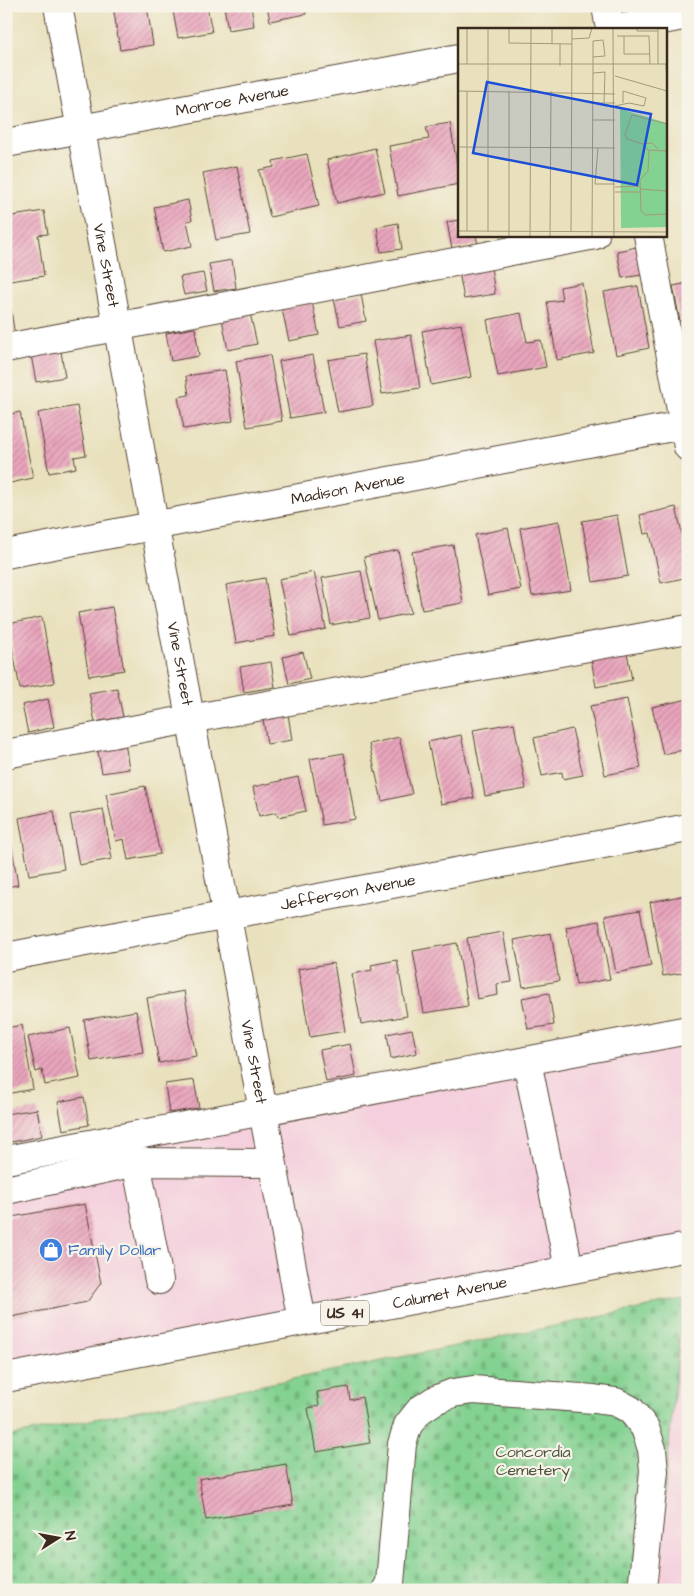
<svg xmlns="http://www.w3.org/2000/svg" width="694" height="1596" viewBox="0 0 694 1596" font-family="'Architects Daughter',sans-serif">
<defs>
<pattern id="cemetery-stones" width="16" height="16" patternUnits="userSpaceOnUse" patternTransform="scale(1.25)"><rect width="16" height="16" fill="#84d292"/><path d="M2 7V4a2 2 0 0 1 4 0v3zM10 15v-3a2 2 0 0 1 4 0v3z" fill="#73b47d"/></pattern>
<pattern id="building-hatch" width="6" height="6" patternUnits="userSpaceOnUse" patternTransform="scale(1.25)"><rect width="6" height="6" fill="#eaa6be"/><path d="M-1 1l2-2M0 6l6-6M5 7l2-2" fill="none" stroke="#bf879a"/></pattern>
</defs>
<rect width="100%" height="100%" fill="#f7f3e8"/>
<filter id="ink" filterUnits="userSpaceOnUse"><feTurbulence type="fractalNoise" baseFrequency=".02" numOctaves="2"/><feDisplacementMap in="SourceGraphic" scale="10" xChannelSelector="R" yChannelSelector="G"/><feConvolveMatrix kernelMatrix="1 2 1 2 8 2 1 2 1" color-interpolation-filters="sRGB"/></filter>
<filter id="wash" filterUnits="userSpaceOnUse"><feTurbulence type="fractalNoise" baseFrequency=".0096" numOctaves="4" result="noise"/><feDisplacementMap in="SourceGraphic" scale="20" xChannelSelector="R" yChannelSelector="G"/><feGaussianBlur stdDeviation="1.12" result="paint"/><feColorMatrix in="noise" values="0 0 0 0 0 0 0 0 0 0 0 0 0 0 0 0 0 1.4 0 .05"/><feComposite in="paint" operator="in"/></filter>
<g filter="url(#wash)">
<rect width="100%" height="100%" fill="#e9e1bd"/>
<g fill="#f4cfdd">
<polygon points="688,1038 688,1241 6,1374 6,1170"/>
<polygon points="687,1256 688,1590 655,1590 683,1300"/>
</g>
<polygon fill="url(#cemetery-stones)" stroke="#607e58" points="683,1300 655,1590 6,1590 6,1437"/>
<g id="blocks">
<g fill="url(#building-hatch)">
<polygon points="113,6 147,6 153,45 120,50"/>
<polygon points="172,6 207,6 212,32 178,38"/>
<polygon points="224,6 251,6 254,26 228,30"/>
<polygon points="267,6 305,6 306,14 270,21"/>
<polygon points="450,123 459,176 459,184 398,196 389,146 429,139 426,127"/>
<polygon points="375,148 385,192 337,203 327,160"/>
<polygon points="307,154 319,206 270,217 259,170 274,167 273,161"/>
<polygon points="237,166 250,234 216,240 203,173"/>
<polygon points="188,200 192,220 187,221 192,246 163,252 154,207"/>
<polygon points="44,211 48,234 38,235 44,276 10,281 6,257 6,217"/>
<polygon points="459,220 459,235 476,235 478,245 452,249 447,222"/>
<polygon points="398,223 402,249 381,252 377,227"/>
<polygon points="637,247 642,275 622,278 617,251"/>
<polygon points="232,260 236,288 214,291 209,264"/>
<polygon points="491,267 495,294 464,299 459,272"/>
<polygon points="203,273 207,291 184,295 180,277"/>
<polygon points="582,283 594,353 557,360 547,302 562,300 560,287"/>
<polygon points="688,283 688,319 680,321 673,286"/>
<polygon points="638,286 649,348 616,355 604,292"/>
<polygon points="361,294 366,321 340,326 334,299"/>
<polygon points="312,302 319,335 289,341 282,309"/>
<polygon points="6,304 10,304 15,336 6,337"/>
<polygon points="250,313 257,344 228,350 222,319"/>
<polygon points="521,313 527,342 541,340 546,367 498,376 487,320"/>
<polygon points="461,324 471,377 431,385 422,331"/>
<polygon points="195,328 199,356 171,361 166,333"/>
<polygon points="411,335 420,388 382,394 373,341"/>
<polygon points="61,351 65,377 36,382 31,355"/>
<polygon points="364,354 373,406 338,412 328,360"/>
<polygon points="270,355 282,421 247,427 236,361"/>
<polygon points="313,355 324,412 290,418 279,361"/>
<polygon points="225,370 233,421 184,429 178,397 189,395 186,376"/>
<polygon points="77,406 86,455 74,457 76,468 49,473 38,413"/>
<polygon points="20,412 33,478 6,484 6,415"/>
<polygon points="676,507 688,560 688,577 661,583 650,533 644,534 640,515"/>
<polygon points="617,515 628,576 593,582 582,521"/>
<polygon points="559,521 571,590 532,596 520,528"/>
<polygon points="508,528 521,589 488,595 475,535"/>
<polygon points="453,545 463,603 422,610 412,552"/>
<polygon points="398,550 411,613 378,620 364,557"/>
<polygon points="361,571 370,618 331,625 322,578"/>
<polygon points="314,572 326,629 291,636 279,579"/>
<polygon points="265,578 275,636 236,643 226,585"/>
<polygon points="112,607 124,670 89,676 78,613"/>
<polygon points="42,617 54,683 20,689 8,624"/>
<polygon points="303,652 310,679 289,684 283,657"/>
<polygon points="627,652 632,680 596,687 591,658"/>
<polygon points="271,662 275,687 244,692 240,667"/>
<polygon points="117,688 123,717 95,722 89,693"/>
<polygon points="48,699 54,727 28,733 22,705"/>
<polygon points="627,699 641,768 605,775 590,706"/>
<polygon points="688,699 688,749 663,754 652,707"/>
<polygon points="288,714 292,740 267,744 263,719"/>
<polygon points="514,723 526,789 485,796 473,730"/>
<polygon points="572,729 583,775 563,779 562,772 542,776 534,738"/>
<polygon points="461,735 474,798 441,804 428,742"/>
<polygon points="399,737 412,794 382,801 369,744"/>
<polygon points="125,742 129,769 102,773 97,747"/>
<polygon points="344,753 355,819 322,825 310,759"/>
<polygon points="298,777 306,811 278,817 277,812 259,816 253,787"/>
<polygon points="145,786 160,854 128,860 124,839 116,841 106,794"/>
<polygon points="103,809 112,859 79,865 70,815"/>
<polygon points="54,811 64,869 29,875 19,818"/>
<polygon points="8,824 18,885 6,887 6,825"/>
<polygon points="686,895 688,908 688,972 663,976 650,902"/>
<polygon points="640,910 651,966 616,973 605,916"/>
<polygon points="599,921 610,979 576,985 566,927"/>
<polygon points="503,932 512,982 497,984 498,995 477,999 467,938"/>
<polygon points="551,933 559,981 523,987 514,940"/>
<polygon points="457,943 468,1006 424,1013 413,951"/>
<polygon points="397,960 407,1016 361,1024 352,974 372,970 371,965"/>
<polygon points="334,963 345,1031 310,1037 298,969"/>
<polygon points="184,991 196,1056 159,1063 147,998"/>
<polygon points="549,993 554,1025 528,1029 522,998"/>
<polygon points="136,1011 143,1052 91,1061 84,1020"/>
<polygon points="22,1025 33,1089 6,1094 6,1028"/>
<polygon points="70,1028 80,1078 45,1085 42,1070 36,1072 28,1037"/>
<polygon points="412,1029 417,1053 391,1059 387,1034"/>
<polygon points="350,1044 356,1076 326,1082 320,1050"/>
<polygon points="194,1080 199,1108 169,1113 165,1084"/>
<polygon points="84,1097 89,1125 63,1130 58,1102"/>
<polygon points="37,1109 42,1136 6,1143 6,1114"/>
<polygon points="85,1204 101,1283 87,1302 6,1318 6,1218"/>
<polygon points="348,1387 350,1400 362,1397 370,1443 316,1452 308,1408 319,1406 317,1392"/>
<polygon points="286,1464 293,1505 206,1520 199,1479"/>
</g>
</g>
</g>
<g filter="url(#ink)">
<use href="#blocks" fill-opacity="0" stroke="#554536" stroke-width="1"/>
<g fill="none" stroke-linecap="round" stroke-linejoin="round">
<g stroke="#554536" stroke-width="30">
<g id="minor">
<path id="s1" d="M58,6l244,1315"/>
<polyline points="606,6 610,29"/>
<polyline points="617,29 688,15"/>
<path id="s2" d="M6,143l453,-85"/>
<polyline points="648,235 688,447"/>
<polyline points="6,348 595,235"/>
<path id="s3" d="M6,554l682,-130"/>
<polyline points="6,754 190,719 688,629"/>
<path id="s4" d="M6,957l682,-129"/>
<polyline points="527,1061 569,1269"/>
<polyline points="6,1160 688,1030"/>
<polyline points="136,1162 159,1280"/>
<polyline points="6,1190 136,1162 272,1163"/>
<polyline points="386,1590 390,1583 402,1444 408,1425 420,1410 435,1400 453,1393 473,1390 594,1399 616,1402 631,1410 645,1428 652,1449 654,1471 642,1590"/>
</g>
</g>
<g stroke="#554536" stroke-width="30">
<g id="major">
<path id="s5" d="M6,1378l682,-131"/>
</g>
</g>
<use href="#minor" stroke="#fff" stroke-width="28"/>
<use href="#major" stroke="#fff" stroke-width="28"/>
</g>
</g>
<defs>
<g id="shop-disc" transform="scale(1.25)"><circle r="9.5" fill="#3f7fe0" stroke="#f7f3e8"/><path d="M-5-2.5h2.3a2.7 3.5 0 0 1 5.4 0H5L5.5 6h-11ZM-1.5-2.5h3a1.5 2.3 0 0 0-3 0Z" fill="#fff"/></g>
</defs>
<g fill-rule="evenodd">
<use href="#shop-disc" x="51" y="1250"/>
</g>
<g text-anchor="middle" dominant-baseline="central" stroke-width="4.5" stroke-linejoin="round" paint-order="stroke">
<rect fill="#f7f3e8" stroke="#73665b" stroke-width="1" x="321" y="1300.5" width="48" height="25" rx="4"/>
<g font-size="15" font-weight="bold" fill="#3b2a1e">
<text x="345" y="1313">US 41</text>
</g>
<g font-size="16" fill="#3b2a1e" stroke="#f7f3e8">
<text stroke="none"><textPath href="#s2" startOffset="230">Monroe Avenue</textPath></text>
<text stroke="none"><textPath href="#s1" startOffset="264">Vine Street</textPath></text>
<text stroke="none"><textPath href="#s3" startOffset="348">Madison Avenue</textPath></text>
<text stroke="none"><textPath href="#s1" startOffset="669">Vine Street</textPath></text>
<text stroke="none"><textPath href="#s4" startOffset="348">Jefferson Avenue</textPath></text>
<text stroke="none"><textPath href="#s1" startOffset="1074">Vine Street</textPath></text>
<text stroke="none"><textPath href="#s5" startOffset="452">Calumet Avenue</textPath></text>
</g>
<g font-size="16" fill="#366cbe" stroke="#f7f3e8" text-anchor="start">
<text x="68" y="1250">Family Dollar</text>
</g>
<g font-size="16" fill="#4d543b" stroke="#f7f3e8">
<text x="533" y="1452">Concordia<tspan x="533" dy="18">Cemetery</tspan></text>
</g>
</g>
<g transform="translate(458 28)">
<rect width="209" height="209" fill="#e9e1bd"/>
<path d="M162,81l47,14v104l-46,1z" fill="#84d292"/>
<path fill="none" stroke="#a3987d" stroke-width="1" d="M51,0v15l63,1M155,0l1,209M179,0v3h21M200,0v36M159,8h32l1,28M166,8v18h26M114,11l17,-1 3,-10M94,16v-16M0,36h209M9,36v-36M208,36l1,22M102,38v-22M135,45l12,-1 -1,31M157,48l52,15M0,63l157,3M134,75h23M157,78l14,-3 15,3 2,-8 -23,-7v12M134,92h23M209,96l-35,-9 -7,19 2,5 16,5 5,6 19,1M185,116l9,-1 6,6M0,119l157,1M140,120l-3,36h20M191,122l-1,21 -8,9 1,31 5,4 21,-1M157,159l25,-1M182,161l27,2M157,164h25M0,203l209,1M9,203v-140M30,204v-204M113,204l1,-204M51,209v-146M72,209l1,-209M92,209l1,-146M134,209l1,-171v-25l10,-1 2,16 -12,1"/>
<path fill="#1d4ed8" fill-opacity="0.15" stroke="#1d4ed8" stroke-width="2.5" d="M29,54l164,32 -14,71 -164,-32z"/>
<rect width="209" height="209" fill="none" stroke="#3b2a1e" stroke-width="2.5"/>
</g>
<rect width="694" height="1596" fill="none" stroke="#f7f3e8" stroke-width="25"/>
<g transform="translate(58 1538) rotate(79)" stroke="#f7f3e8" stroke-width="4" paint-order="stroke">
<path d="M0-4L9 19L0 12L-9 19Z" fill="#3b2a1e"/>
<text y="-8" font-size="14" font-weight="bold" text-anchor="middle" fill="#3b2a1e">N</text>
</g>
</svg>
